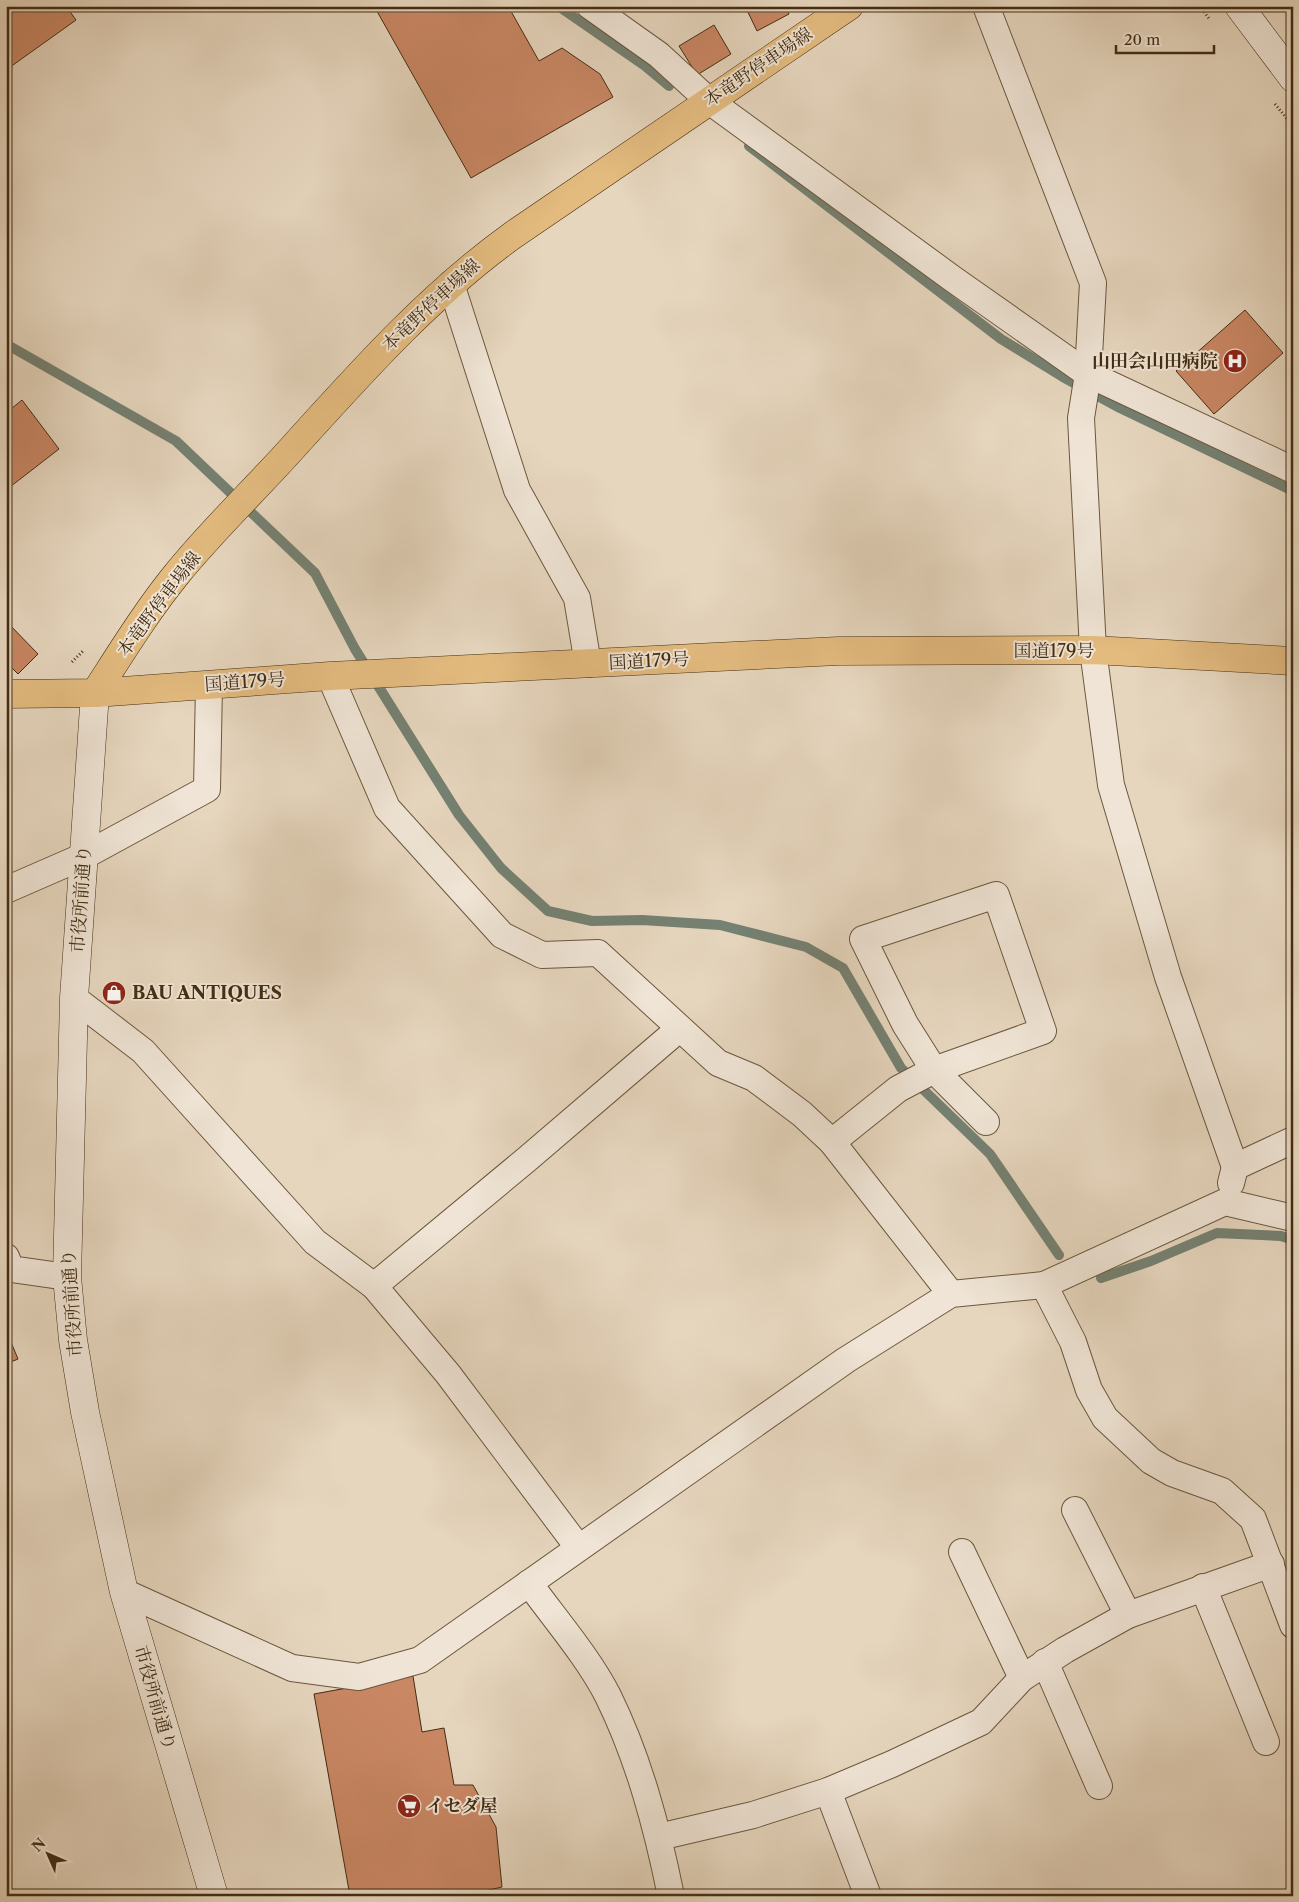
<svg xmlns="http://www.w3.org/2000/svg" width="1299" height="1902" viewBox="0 0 1299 1902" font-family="'Libre Caslon Text','Noto Serif JP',serif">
<rect width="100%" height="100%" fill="#e6d6be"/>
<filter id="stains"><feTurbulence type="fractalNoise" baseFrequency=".004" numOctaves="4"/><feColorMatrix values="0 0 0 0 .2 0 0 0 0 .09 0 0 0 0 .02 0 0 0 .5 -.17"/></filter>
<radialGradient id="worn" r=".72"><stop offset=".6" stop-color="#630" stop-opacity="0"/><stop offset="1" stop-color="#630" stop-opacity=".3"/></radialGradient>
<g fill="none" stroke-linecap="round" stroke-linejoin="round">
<g stroke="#758172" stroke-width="10">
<polyline points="558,6 645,66 669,86"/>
<polyline points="749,146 1001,339 1063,377 1120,408 1293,491"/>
<polyline points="6,344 176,441 315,573 355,649 459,815 501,868 548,911 592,921 642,920 720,925 806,947 843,968 901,1068 990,1154 1059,1255"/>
<polyline points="1101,1278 1151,1261 1217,1233 1281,1236 1293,1240"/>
</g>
</g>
<g fill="#c98764" stroke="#442d12">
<polygon points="6,6 66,6 76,20 6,70"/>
<polygon points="374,6 508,6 539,61 562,48 600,74 613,97 471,178"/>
<polygon points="745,6 786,6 789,14 757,31"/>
<polygon points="714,25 731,54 697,75 679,46"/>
<polygon points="1245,310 1283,353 1214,414 1176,371"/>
<polygon points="22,400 59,449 6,490 6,413"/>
<polygon points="6,621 38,654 18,674 6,662"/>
<polygon points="6,1330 18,1359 6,1364"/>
<polygon points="413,1676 422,1732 444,1728 454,1785 473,1785 496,1827 502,1887 463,1896 350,1896 314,1694"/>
<polygon points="6,1866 14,1896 6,1896"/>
</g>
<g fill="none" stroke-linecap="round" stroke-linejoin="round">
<g stroke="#6c573d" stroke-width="28">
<g id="street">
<polyline points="590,6 659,55 708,100 953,279 1088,374 1293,470"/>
<polyline points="986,6 1093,283 1088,374 1081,418 1093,650 1111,785 1168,977 1235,1167"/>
<polyline points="451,284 517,490 577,598 588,664"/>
<polyline points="330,676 387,808 502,935 542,955 598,953 718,1063 754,1078 802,1114 832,1142 951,1294"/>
<polyline points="6,890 84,856 207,789 209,685"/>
<polyline points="74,998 143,1051 315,1242 374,1286 448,1374 578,1547"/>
<polyline points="832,1142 898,1089 934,1070 1043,1031 996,895 863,939 905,1024 934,1070 986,1122"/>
<polyline points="1231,1183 1235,1167 1293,1140"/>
<polyline points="6,1257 11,1269 67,1277"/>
<polyline points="1044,1285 1073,1342 1089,1390 1105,1418 1151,1461 1172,1473 1222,1491 1253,1519 1293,1625"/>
<polyline points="374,1286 526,1160 679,1029"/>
<polyline points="1075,1510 1128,1615"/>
<polyline points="962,1552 1022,1678"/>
<path d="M529,1583c26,36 59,74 79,113 31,63 49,131 63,200"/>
<polyline points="1203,1587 1266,1742"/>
<polyline points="124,1592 292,1668 359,1677 420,1660 846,1360 951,1294 1044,1285 1225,1202 1293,1218"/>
<polyline points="1045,1662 1099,1786"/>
<polyline points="828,1791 868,1896"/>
<polyline points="659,1837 753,1815 828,1791 892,1764 981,1722 1022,1678 1065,1650 1128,1615 1271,1564"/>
</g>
</g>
<g stroke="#442d12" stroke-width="29">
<g id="secondary">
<polyline points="1239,6 1293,78"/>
<polyline points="95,693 74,998 67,1277 73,1340 85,1412 124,1592 214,1896"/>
</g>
</g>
<g stroke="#442d12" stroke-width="29">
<path id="primary" d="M95,693c26,-40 51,-81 81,-118 37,-46 81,-87 120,-131 68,-75 135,-150 217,-209l336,-229"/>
</g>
<g stroke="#442d12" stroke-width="29">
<polyline id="highway" points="6,694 95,693 330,676 838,651 1093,650 1293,661"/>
</g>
<g stroke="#442d12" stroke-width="3" stroke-dasharray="1 2.5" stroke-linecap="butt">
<polyline points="1200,6 1210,20"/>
<polyline points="1275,104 1293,126"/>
<polyline points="72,662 83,651"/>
</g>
<use href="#street" stroke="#efe4d5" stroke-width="26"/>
<use href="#secondary" stroke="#efe4d5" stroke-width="28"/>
<use href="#primary" stroke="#e3bb7f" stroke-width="28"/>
<use href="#highway" stroke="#e3bb7f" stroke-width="28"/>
</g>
<defs>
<g id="hospital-disc" transform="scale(1.25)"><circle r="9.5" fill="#8f2418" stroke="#efe4d5"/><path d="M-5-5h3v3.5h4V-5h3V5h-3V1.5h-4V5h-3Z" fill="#fff"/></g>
<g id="shop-disc" transform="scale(1.25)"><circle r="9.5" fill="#8f2418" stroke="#efe4d5"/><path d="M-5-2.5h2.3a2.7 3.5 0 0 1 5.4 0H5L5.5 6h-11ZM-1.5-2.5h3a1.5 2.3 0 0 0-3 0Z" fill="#fff"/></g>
<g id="supermarket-disc" transform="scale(1.25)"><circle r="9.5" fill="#8f2418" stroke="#efe4d5"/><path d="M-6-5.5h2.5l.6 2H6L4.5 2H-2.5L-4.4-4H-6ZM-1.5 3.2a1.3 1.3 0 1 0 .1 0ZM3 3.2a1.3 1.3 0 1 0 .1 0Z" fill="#fff"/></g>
</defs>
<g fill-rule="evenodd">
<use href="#hospital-disc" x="1235" y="361"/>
<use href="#shop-disc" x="114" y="993"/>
<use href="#supermarket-disc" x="409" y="1806"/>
</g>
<g text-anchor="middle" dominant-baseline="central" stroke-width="4" stroke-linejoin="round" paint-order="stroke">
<g font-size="18" fill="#442d12" stroke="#efe4d5">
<text transform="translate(758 67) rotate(-34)">本竜野停車場線</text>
<text transform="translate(431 305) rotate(-43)">本竜野停車場線</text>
<text transform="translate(159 604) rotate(-53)">本竜野停車場線</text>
<text x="1054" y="651">国道179号</text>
<text transform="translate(649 661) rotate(-3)">国道179号</text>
<text transform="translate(245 682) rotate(-4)">国道179号</text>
<text transform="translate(81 899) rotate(-86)">市役所前通り</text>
<text transform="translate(72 1303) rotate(-94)">市役所前通り</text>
<text transform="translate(155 1698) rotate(74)">市役所前通り</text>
</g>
<g font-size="18" font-weight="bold" fill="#442d12" stroke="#efe4d5" text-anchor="start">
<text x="1218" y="361" text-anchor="end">山田会山田病院</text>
<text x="132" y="993">BAU ANTIQUES</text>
<text x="426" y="1806">イセダ屋</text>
</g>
</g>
<rect width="1299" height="1902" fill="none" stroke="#e6d6be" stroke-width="25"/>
<rect x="8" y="8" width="1284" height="1887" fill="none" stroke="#442d12" stroke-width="2.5"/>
<rect x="12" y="12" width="1274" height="1877" fill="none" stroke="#442d12"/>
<g transform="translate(48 1854) rotate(315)" stroke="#efe4d5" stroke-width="4" paint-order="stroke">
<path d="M0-4L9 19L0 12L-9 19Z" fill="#442d12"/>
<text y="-8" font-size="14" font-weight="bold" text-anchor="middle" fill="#442d12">N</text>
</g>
<path d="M1116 45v8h98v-8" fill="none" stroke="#442d12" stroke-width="2.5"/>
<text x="1124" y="45" font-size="15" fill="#442d12" stroke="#efe4d5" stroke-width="4" paint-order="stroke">20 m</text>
<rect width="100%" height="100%" filter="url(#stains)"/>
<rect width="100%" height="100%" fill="url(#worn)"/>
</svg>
